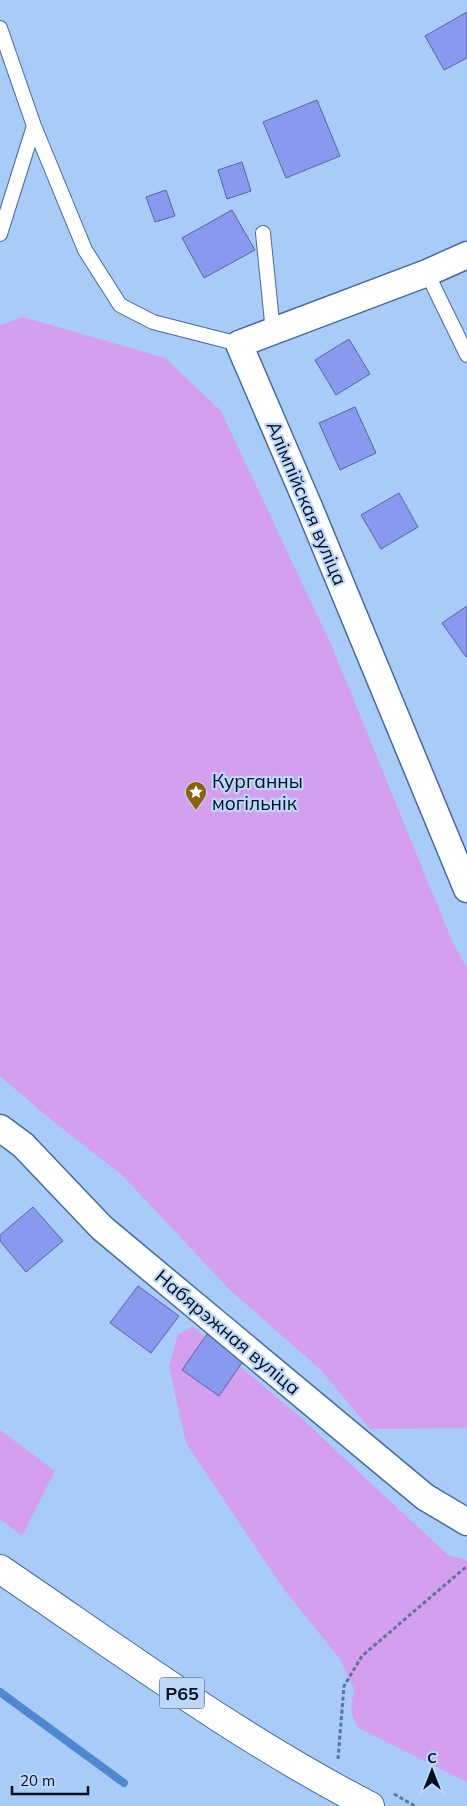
<svg xmlns="http://www.w3.org/2000/svg" width="467" height="1806" font-family="Mulish,sans-serif">
  <style>
    .green { fill: #d49fee }
    .lines { fill: none; stroke-linecap: round; stroke-linejoin: round }
    .stream { stroke: #4d88d0; stroke-width: 8 }
    .building { fill: #8999ef; stroke: #5a659e }
    .lane-casing { stroke: #446c9d; stroke-width: 16 }
    .street-casing { stroke: #446c9d; stroke-width: 29 }
    .primary-casing { stroke: #446c9d; stroke-width: 30 }
    .path { stroke: #5d7696; stroke-width: 3; stroke-dasharray: 4 2.5; stroke-linecap: butt }
    .lane { stroke: #fff; stroke-width: 14 }
    .street { stroke: #fff; stroke-width: 26 }
    .primary { stroke: #fff; stroke-width: 28 }
    .labels { text-anchor: middle; dominant-baseline: central; stroke-width: 4.5; stroke-linejoin: round; paint-order: stroke }
    .shield { fill: #bdd7f9; stroke: #3a4b62; stroke-width: 1 }
    .shield-label { font-size: 18px; font-weight: bold; fill: #020f22 }
    .street-label { font-size: 19px; fill: #020f22; stroke: #bdd7f9 }
    .poi-label { font-size: 19px; fill: #020f22; stroke: #bdd7f9; text-anchor: start }
  </style>
  <rect width="100%" height="100%" fill="#a8cbf7"/>
  <path class="green" d="M23,317L165,358L221,411L333,649L452,941L467,968V1428L370,1429L321,1370L230,1290L122,1175L49,1118L0,1076V325Z
    M193,1327L299,1416L448,1555L467,1560V1782L359,1728L354,1720L351,1710L354,1689L340,1659L283,1588L186,1443L169,1366L178,1334Z
    M0,1430L55,1471L22,1536L0,1519Z"/>
  <g class="lines">
    <path class="stream" d="M0,1692L124,1783"/>
  </g>
  <path class="building" d="M467,12V58L444,70L425,36Z
    M317,100L340,156L286,178L263,122Z
    M242,162L251,191L227,199L218,170Z
    M166,190L175,216L155,222L146,197Z
    M232,210L255,250L204,278L182,238Z
    M349,339L370,374L336,395L315,360Z
    M355,407L376,453L340,470L319,423Z
    M399,493L418,527L381,549L361,515Z
    M467,606V656L466,657L442,623Z
    M33,1207L63,1241L26,1272L0,1241V1235Z
    M138,1286L179,1316L151,1353L110,1323Z
    M207,1334L244,1360L219,1396L182,1370Z"/>
  <g class="lines">
    <g class="lane-casing">
      <path id="lane" d="M0,28L34,126
        M263,233L273,332
        M0,234L34,126L85,250L120,305L153,322L239,344
        M427,273L467,355"/>
    </g>
    <g class="street-casing">
      <path id="street" d="M467,255L427,273L239,344L309,507L467,889
        M0,1128L23,1145L102,1228L425,1497L467,1522"/>
    </g>
    <g class="primary-casing">
      <path id="primary" d="M0,1569C121,1651 240,1739 370,1806"/>
    </g>
    <path class="path" d="M338,1759L344,1686L362,1656L467,1566
      M394,1794L415,1806"/>
    <use href="#lane" class="lane"/>
    <use href="#street" class="street"/>
    <use href="#primary" class="primary"/>
  </g>
  <defs>
    <g id="sight-pin" transform="scale(1.125)"><path d="M0 17L-7.5 6A9.5 9.5 0 1 1 7.5 6Z" fill="#8f600a" stroke="#bdd7f9"/><path d="M0-6L1.8-2.2L6-1.7L2.9 1.2L3.7 5.4L0 3.3L-3.7 5.4L-2.9 1.2L-6-1.7L-1.8-2.2Z" fill="#fff"/></g>
  </defs>
  <g fill-rule="evenodd">
    <use href="#sight-pin" x="196" y="792"/>
  </g>
  <g class="labels">
    <rect class="shield" x="159.5" y="1677.5" width="45" height="31" rx="4"/>
    <g class="shield-label">
      <text x="182" y="1693">Р65</text>
    </g>
    <g class="street-label">
      <text transform="translate(307 503) rotate(67)">Алімпійская вуліца</text>
      <text transform="translate(228 1332) rotate(40)">Набярэжная вуліца</text>
    </g>
    <g class="poi-label">
      <text x="212" y="781">Курганны<tspan x="212" dy="22">могільнік</tspan></text>
    </g>
  </g>
  <g transform="translate(432 1771)" stroke="#bdd7f9" stroke-width="4" paint-order="stroke">
  <path d="M0-4L9 19L0 12L-9 19Z" fill="#020f22"/>
  <text y="-8" font-size="14" font-weight="bold" text-anchor="middle" fill="#020f22">С</text>
  </g>
  <path d="M12 1786v8h76v-8" fill="none" stroke="#020f22" stroke-width="2.5"/>
  <text x="20" y="1786" font-size="15" fill="#020f22" stroke="#bdd7f9" stroke-width="4" paint-order="stroke">20 m</text>
</svg>
